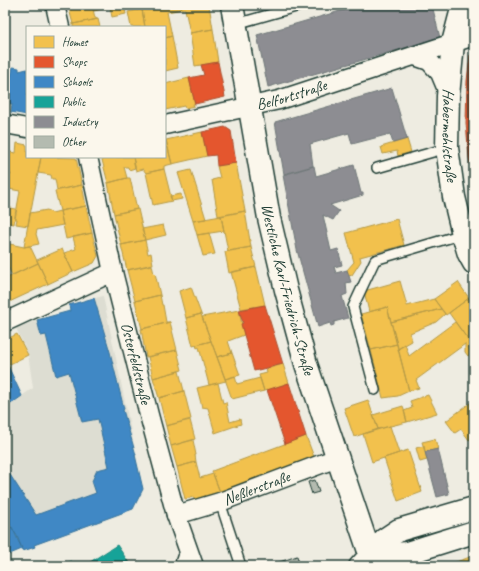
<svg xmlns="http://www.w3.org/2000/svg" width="479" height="571" font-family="Caveat,sans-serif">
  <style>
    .built { fill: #ddddd2 }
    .homes { fill: #f2c14e; stroke: #b39946 }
    .shops { fill: #e4572e; stroke: #a94f30 }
    .schools { fill: #3f88c5; stroke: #35729a }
    .public { fill: #17a398; stroke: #19847a }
    .industry { fill: #8d8d92; stroke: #6c7576 }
    .building { fill: #b4bbb0; stroke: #1f3d34 }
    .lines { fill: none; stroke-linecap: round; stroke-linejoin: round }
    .lane-casing { stroke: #1f3d34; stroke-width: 12 }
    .street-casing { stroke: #1f3d34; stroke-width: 21 }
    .secondary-casing { stroke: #1f3d34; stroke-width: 25 }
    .lane { stroke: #fbf7ec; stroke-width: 9 }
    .street { stroke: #fbf7ec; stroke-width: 18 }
    .secondary { stroke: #fbf7ec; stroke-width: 22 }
    .labels { text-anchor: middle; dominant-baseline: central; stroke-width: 4; stroke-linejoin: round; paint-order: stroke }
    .street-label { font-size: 16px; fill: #1f3d34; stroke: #fbf7ec }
  </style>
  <rect width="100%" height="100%" fill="#eeece1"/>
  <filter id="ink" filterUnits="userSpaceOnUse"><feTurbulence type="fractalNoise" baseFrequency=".025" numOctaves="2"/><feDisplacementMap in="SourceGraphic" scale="8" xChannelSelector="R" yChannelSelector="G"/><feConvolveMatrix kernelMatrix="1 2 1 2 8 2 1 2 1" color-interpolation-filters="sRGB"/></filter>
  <g filter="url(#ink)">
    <path class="built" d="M103,296L143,489L133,509L34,545L35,547L23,551L17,536L5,517V408L33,388L28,354L16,328L37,320L70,311L69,305Z"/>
    <path class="homes" d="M68,5H92L95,18H98V19L73,24Z
      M92,5H124L126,14L112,17L110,7L94,11Z
      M144,5H159V6L145,9Z
      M159,5H181L182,9L167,12L172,36L165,38V27H145L142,10L159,6Z
      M181,5H209L213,29L190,33L185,9H182Z
      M142,9L145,27H131L128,12Z
      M5,19H8L5,37Z
      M98,19L100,27H73V24Z
      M213,29L218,62L195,66L190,33Z
      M172,36L178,68L165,71V38Z
      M189,78L195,104H193L194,106L185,108L184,106L165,110V84Z
      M202,132L207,156L172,164L166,140Z
      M407,139L411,152L398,156L397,151L383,154L381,147Z
      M165,140H166L172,164L164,166V169L146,173L143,169L136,171L133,157H165Z
      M17,143L27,145V157H41L28,226L16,224L17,219H15L20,191L9,189L8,179L11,174L6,173L10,152L16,153Z
      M41,157L76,158L82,185L57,190L55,179H52L51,175L38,173Z
      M104,157H133L135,168L129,170L128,167H124L127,178L108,183L102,160Z
      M236,163L245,211L218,216L212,180L220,178L217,166Z
      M164,169L172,201L153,205L146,173Z
      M191,170L206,219L193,221L178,173Z
      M127,178H130L137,209L114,214L108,183Z
      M82,185L86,206L60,211L55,191Z
      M181,194L182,199L172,201L170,196Z
      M86,206L92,233L66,239L60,211Z
      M5,207L16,209L14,224L5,222Z
      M138,209L145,240L121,245L114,214Z
      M47,210L52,213L60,211L63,225L37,230L36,234L39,244L24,247L30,213Z
      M245,211L251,247L228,251L221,216Z
      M221,216L224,231L197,235L193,221Z
      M397,219L404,245L360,257L361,261L352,275L349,276L347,270L354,262L346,233Z
      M163,225L166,235L145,240L142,229Z
      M92,233L98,256L94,263L73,272L64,253L76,249L73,237Z
      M209,233L215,254L203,256L197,235Z
      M145,240L148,254L151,253L153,264L127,270L121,245Z
      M5,243L24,247L30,246L38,263L12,275L5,261Z
      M251,247L256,267L229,273L225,252Z
      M62,249L73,272L48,284L37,260Z
      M38,263L48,284L5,304V279Z
      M152,265L154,274L155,273L160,295L135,301L127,270Z
      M256,267L265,305L241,309L231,272Z
      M400,281L407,306L434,299L441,309L391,322L387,307L369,312L364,291Z
      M458,282L469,298L446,315L434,299Z
      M191,287L201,314L186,318L179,291Z
      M160,295L162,305H163L166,322H170L142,329L135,301Z
      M469,298L474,304V348L449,313Z
      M387,307L397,344L371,350L361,314Z
      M441,309L445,314L436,322L410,333L412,341L398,349L391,322Z
      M239,310L244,335L228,341L232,353L217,357L202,317Z
      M201,314L211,341L193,346L186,318Z
      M170,322L177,350L146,357L141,329Z
      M455,322L469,341V349L472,353L468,356L465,352V344L416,380L419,388L409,391L398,349L405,344L409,356Z
      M17,334L28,355L8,365L10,368L5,370V340Z
      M211,341L226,381L209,385L199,347L197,348L196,345Z
      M397,344L409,391L398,396L383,398L371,350Z
      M177,350L182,370L153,378L148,357Z
      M232,353L240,375L225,379L217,357Z
      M283,364L289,383L264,391L259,375L267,373L266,369Z
      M179,371L184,391L159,398L153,378Z
      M235,376L237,384L260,378L264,391L232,399L225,379Z
      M218,383L223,403L226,402L230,422L240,419L241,424L215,433L208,408L202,407L197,388Z
      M184,391L191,419L166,426L159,398Z
      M428,395L437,413L407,422L404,411L412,408L410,401Z
      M368,400L378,429L354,437L344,408Z
      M474,400V436L469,440L461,429L455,433L446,421Z
      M403,406L407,422L378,429L373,415Z
      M190,420L195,439L171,446L166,426Z
      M390,426L399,453L372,462L363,434Z
      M306,436L314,457L220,492L212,471Z
      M435,439L438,449L425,452L422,442Z
      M193,440L196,455H195L196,462L177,467L171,446Z
      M424,446L427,460L420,462L416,448Z
      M408,450L422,492L398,501L384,458Z
      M196,462L200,478L213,474L220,492L194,501V497L185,499L177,467Z
      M470,557L473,566H445Z"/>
    <path class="shops" d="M470,55H474V184L469,158L466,123L467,81Z
      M218,62L225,97L195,104L189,78L204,75L201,65Z
      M225,127L231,131L236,163L217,166L216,155L207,156L202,132Z
      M265,305L283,364L254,371L241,324L243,323L239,310Z
      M289,383L306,436L285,444L267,390Z"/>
    <path class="schools" d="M13,67L19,68V71L27,69V115L11,112L12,104L6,103Z
      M94,298L110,352L124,409L123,410L136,455H135L143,489L133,509L34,545L35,547L23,551L17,536L5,517V467L36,515L96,493L92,481L97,470L109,467L98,419L82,422L69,372L56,376L46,335L41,336L37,320L70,311L69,305Z
      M9,368L22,396L5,408V370Z
      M12,527L22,549L5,556V530Z"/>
    <path class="public" d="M117,545L131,566H84L109,550Z
      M71,561L74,566H63Z"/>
    <path class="industry" d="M361,5H432L440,38L268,87L257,35Z
      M392,88L407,139L393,143L390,134L352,144L349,133L310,144L313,166L284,174L275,122Z
      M354,165L361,193H363V195L330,205L339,211L333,220L323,215L331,251L338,249L342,265L334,267L336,273L347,270L351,282L346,283L347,294L342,296L348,318L334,322V325L331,326L330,323L318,327L297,250L283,175L314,166L316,176Z
      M438,449L449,494L437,497L425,452Z"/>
    <path class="building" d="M315,480L319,492L312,494L308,482Z
      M297,556L300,566H268Z"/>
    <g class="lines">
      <g class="lane-casing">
        <path id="lane" d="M236,24L303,5
          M377,168L447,148
          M375,390L353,307L375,260L463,234
          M220,502L241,566
          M179,566L182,557L188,549"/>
      </g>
      <g class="street-casing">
        <g id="street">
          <path d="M55,5L60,27"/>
          <path d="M415,56L429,61L440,73L448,92"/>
          <path d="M5,124L27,128"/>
          <path id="s1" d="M165,125L279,100L474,36"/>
          <path id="s2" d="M88,157L113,272L149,415L176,515L194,566"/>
          <path d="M5,322L113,272"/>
          <path id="s3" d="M176,515L220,502L337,458"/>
          <path d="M358,566L370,553"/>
        </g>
      </g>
      <g class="secondary-casing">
        <g id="secondary">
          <path id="s4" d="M232,5L269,218L286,290L306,364L374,566"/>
          <path id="s5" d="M463,5L453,43L448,96L447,148L454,197L463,234L469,254L474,263"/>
          <path d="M370,553L384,540L399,530L474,508"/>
          <path d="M370,553L389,555L407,553L474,532"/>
        </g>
      </g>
      <use href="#lane" class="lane"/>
      <use href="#street" class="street"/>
      <use href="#secondary" class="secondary"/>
    </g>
  </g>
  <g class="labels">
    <g class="street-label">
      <text stroke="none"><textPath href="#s1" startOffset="130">Belfortstraße</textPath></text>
      <text stroke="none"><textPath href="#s5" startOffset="132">Habermehlstraße</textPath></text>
      <text stroke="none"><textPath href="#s4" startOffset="290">Westliche Karl-Friedrich-Straße</textPath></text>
      <text stroke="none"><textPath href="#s2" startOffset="212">Osterfeldstraße</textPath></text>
      <text stroke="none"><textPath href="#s3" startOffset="85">Neßlerstraße</textPath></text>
    </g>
  </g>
  <rect width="479" height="571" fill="none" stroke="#fbf7ec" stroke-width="20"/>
  <rect x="10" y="10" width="459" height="551" fill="none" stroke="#1f3d34" stroke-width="1.5" filter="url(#ink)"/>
  <rect x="26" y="26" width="140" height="132" fill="#fbf7ec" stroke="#a3ada2"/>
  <rect x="34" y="36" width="20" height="12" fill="#f2c14e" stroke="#a3ada2"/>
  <text x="62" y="46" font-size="12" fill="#1f3d34">Homes</text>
  <rect x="34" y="56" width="20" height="12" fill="#e4572e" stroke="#a3ada2"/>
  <text x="62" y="66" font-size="12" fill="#1f3d34">Shops</text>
  <rect x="34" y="76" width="20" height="12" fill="#3f88c5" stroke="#a3ada2"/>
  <text x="62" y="86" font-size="12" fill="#1f3d34">Schools</text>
  <rect x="34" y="96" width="20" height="12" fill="#17a398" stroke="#a3ada2"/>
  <text x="62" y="106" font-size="12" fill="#1f3d34">Public</text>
  <rect x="34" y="116" width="20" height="12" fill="#8d8d92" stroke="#a3ada2"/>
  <text x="62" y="126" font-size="12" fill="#1f3d34">Industry</text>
  <rect x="34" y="136" width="20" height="12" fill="#b4bbb0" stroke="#a3ada2"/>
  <text x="62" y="146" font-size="12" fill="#1f3d34">Other</text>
</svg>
